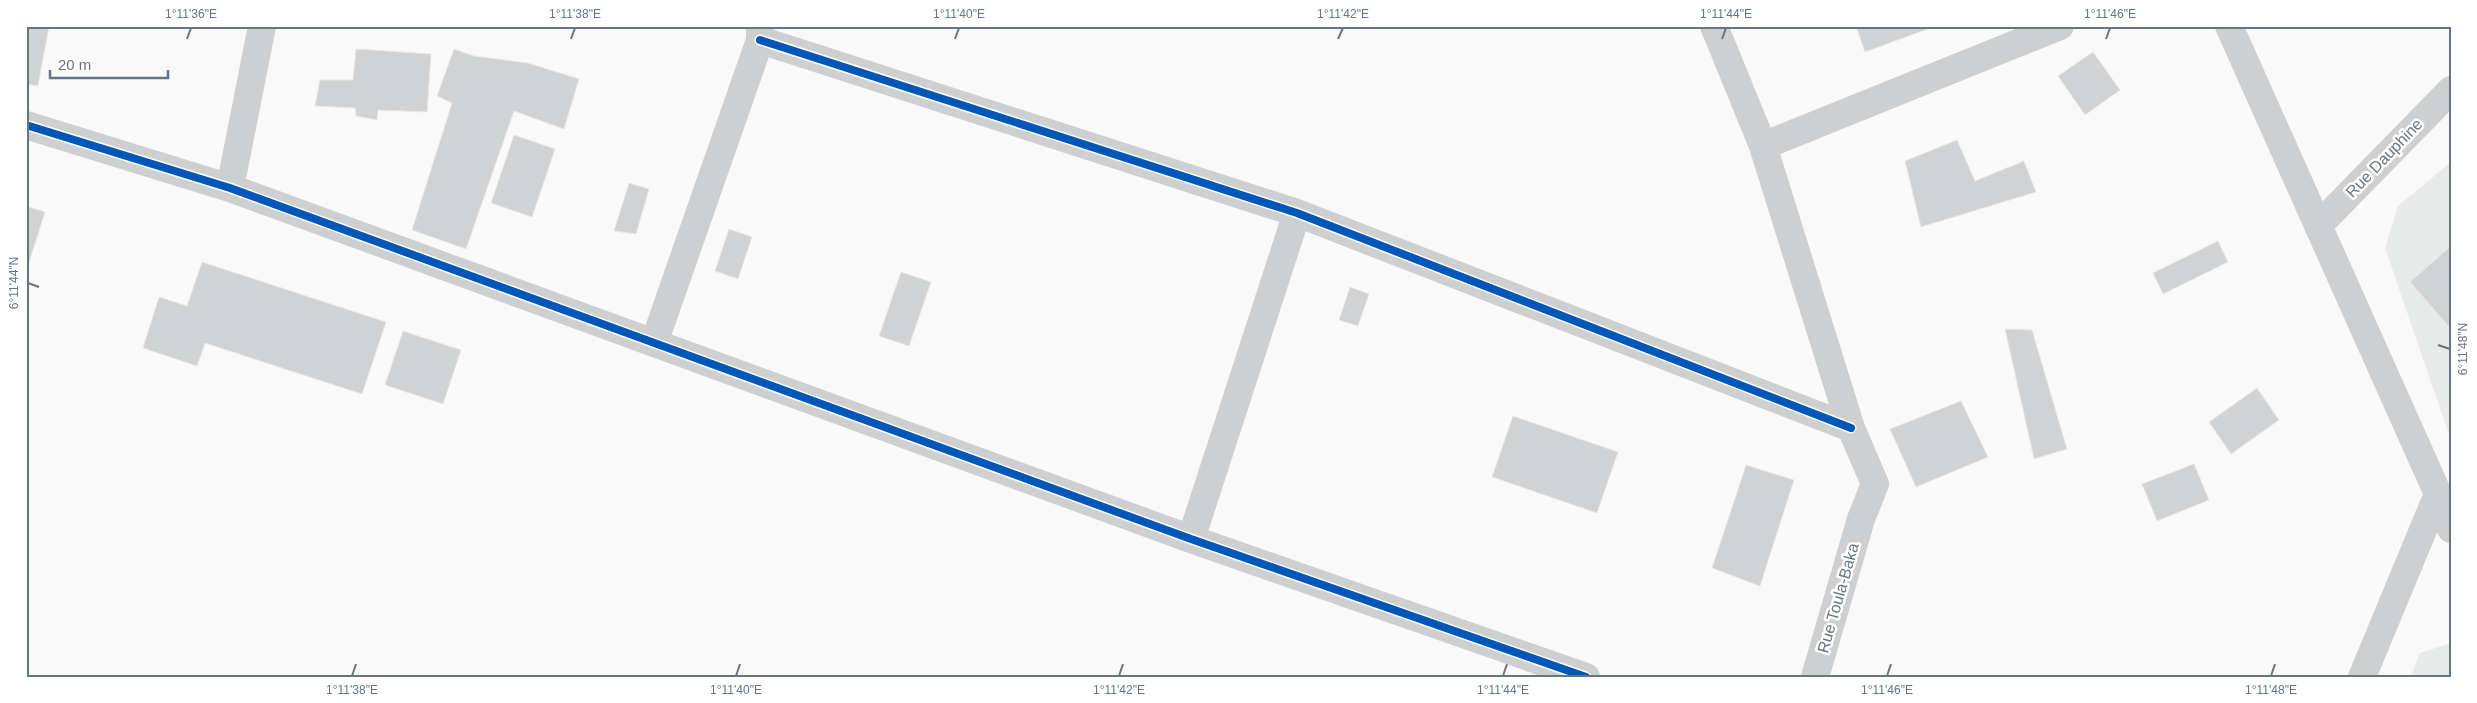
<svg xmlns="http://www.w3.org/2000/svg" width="2477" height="703" font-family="Helvetica,sans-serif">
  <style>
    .built { fill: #e8e9e9 }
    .building { fill: #d0d2d3; stroke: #e8e8e8 }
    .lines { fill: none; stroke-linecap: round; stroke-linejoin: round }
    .minor { stroke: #cecfd0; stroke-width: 28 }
    .cycleway-casing { stroke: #fff; stroke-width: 11 }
    .cycleway { stroke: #0057b8; stroke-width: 8 }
    .ticks { fill: none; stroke: #657683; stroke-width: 2 }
    .labels { text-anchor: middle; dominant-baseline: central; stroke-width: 5; stroke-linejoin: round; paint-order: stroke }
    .street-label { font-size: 16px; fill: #657683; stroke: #fff }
    .neatline { fill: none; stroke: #657683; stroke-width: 2 }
    .ticks-label { font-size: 12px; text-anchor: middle; fill: #657683 }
  </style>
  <rect width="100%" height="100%" fill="#f9f9f9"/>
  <path class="built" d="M2451,162V440L2385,248L2398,206Z
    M2451,643V677H2411L2420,653Z"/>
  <path class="building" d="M26,26H49L38,86L26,84Z
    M1856,26H1932L1933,27L1865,52Z
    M356,49L431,54L427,112L378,110L377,120L356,116L355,108L315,106L320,80H353Z
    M454,49L474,56L528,63L579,79L564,129L514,111L466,249L412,230L452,103L437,96Z
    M2093,52L2120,90L2085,115L2058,76Z
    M514,135L555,149L532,217L491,203Z
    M1957,140L1975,181L2024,161L2036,192L1921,227L1905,161Z
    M629,183L649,189L636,234L614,231Z
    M26,206L45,212L28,266H26Z
    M729,229L752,237L738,279L715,271Z
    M2218,241L2228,262L2163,294L2153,273Z
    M2451,246V329L2410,282Z
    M202,262L386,322L362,394L205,343L197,366L143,348L159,297L187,306Z
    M901,272L931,282L909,346L879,336Z
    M1350,287L1369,294L1358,326L1339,320Z
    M2005,329L2032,330L2067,449L2034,459Z
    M403,331L461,350L443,404L385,385Z
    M2257,388L2279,420L2231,454L2209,422Z
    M1961,401L1988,457L1916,487L1890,429Z
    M1513,416L1618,452L1597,513L1492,477Z
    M2194,464L2209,500L2157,521L2142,484Z
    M1746,465L1794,480L1760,586L1712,568Z"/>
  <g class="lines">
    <path class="minor" d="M1714,26L1763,146L1851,428L1875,484L1861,519L1815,677
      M2229,26L2438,494L2362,677
      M760,40L1297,213L1851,428
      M26,125L230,188L1191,539L1586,677
      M1763,146L2060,26
      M230,188L262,26
      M2318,226L2451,90
      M654,343L760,40V26
      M2438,494L2451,529
      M1191,539L1297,213"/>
    <g class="cycleway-casing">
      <path id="cycleway" d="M760,40L1297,213L1851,428
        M26,125L230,188L1191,539L1586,677"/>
    </g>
    <use href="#cycleway" class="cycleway"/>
  </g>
  <path class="ticks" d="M187,39L191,28M571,39L575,28M955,39L959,28M1338,39L1343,28M1722,39L1726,28M2106,39L2110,28M28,283L39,287M2438,345L2450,349M352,676L356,664M736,676L740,664M1119,676L1123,664M1503,676L1507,664M1887,676L1891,664M2271,676L2275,664"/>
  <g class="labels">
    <g class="street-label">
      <text transform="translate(2384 158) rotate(-46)">Rue Dauphine</text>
      <text transform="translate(1838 598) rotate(-74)">Rue Toula-Baka</text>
    </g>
  </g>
  <rect width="2477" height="703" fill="none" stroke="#ffffff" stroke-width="55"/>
  <path d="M50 70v8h118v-8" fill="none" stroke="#657683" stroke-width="2.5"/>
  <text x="58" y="70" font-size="15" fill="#657683" stroke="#ffffff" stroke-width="4" paint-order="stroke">20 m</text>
  <rect x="28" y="28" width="2422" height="648" class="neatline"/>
  <g class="ticks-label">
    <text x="191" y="18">1°11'36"E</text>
    <text x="575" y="18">1°11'38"E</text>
    <text x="959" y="18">1°11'40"E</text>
    <text x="1343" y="18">1°11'42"E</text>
    <text x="1726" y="18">1°11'44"E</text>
    <text x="2110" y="18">1°11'46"E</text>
    <text transform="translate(14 283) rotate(-90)" y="4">6°11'44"N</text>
    <text transform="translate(2463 349) rotate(-90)" y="4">6°11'48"N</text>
    <text x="352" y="694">1°11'38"E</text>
    <text x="736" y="694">1°11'40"E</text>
    <text x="1119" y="694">1°11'42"E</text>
    <text x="1503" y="694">1°11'44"E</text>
    <text x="1887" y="694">1°11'46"E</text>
    <text x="2271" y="694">1°11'48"E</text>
  </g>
</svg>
